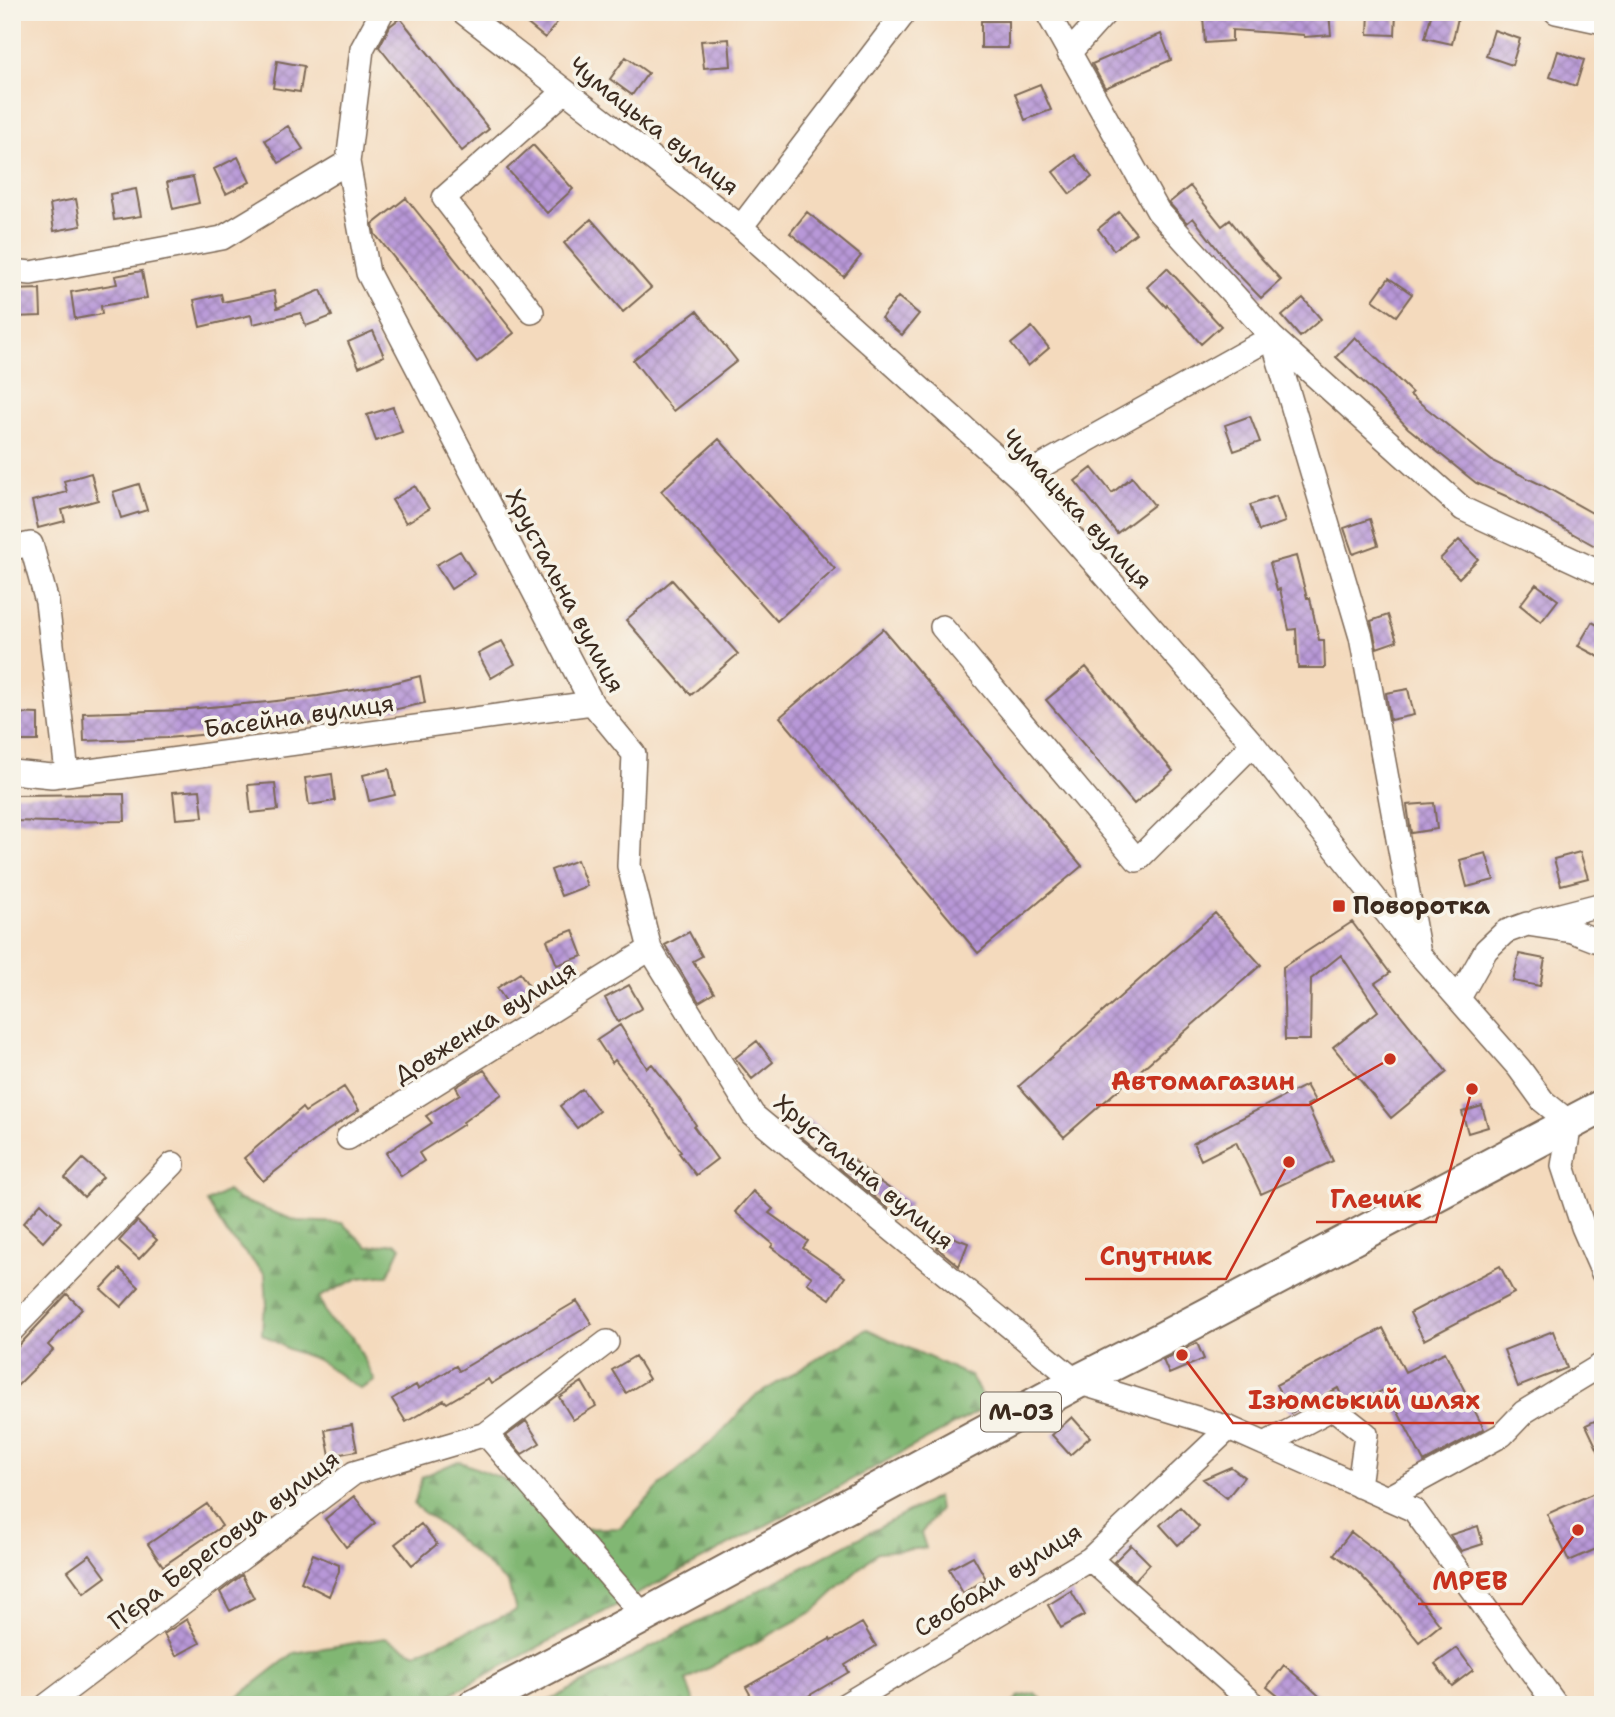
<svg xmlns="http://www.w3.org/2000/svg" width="1615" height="1717" font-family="'Shantell Sans',sans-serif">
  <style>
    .forest { fill: url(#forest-firs); stroke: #5e7048; stroke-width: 2 }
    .building { fill: url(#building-cross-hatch) }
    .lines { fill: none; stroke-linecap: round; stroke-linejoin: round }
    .minor-casing { stroke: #7c6856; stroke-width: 26 }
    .highway-casing { stroke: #7c6856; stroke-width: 37 }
    .minor { stroke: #fff; stroke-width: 23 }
    .highway { stroke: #fff; stroke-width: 33 }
    .poi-dot { fill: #c8321e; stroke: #f7f3e8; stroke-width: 2.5 }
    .labels { text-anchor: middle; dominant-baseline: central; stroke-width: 7; stroke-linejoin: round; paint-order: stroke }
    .shield { fill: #f7f3e8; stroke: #73665b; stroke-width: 2 }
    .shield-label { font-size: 23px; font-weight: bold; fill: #3b2a1e }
    .street-label { font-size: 24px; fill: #3b2a1e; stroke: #f7f3e8 }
    .poi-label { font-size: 24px; font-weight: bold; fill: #3b2a1e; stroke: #f7f3e8; text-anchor: start }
    .leader { fill: none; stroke: #c8321e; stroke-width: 2.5 }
    .callout-dot { fill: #c8321e; stroke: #f7f3e8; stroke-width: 2.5 }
    .callout-label { font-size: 26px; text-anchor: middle; font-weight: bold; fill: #c8321e; stroke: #f7f3e8; stroke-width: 7; stroke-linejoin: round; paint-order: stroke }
  </style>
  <defs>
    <pattern id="forest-firs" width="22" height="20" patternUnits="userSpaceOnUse" patternTransform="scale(1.75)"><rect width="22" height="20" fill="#81b773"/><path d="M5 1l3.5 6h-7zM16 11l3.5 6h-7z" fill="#6b955e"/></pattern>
    <pattern id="building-cross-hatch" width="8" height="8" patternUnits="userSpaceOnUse" patternTransform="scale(1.75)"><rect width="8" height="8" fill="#b898d8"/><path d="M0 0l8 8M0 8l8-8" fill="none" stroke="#977caf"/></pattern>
  </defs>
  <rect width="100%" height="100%" fill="#f7f3e8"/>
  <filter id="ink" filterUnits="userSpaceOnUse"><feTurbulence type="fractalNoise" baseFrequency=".0143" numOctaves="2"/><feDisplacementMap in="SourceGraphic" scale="14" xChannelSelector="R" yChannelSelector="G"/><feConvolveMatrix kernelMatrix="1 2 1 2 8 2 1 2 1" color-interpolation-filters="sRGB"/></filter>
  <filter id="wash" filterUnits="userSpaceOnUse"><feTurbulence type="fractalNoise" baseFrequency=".00686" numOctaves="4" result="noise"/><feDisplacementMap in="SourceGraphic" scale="28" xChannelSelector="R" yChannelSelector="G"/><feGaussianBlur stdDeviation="1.57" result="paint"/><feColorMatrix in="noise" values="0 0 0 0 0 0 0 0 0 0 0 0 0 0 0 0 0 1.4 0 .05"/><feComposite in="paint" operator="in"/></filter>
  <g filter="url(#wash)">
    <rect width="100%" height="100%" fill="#f4dabd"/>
    <path class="forest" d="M227,1191L237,1199L297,1221L342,1223L368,1247L396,1243L401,1247L388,1275L359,1278L319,1297L329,1320L353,1337L375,1381L360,1389L318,1360L288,1349L262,1334L263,1315L267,1306L265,1274L227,1234L207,1202Z
      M867,1329L970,1376L989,1406L430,1705H227L294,1653L385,1638L416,1653L516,1611L508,1583L446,1529L414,1505L422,1477L458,1461L537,1492L569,1529L620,1528L661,1485L716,1438L754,1397Z
      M937,1497L939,1511L921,1533L926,1548L877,1552L814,1611L686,1680L695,1705H541Z
      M1035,1693L1047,1705H1011L1018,1697Z"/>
    <g id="blocks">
      <path class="building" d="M531,12H565L545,38L524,21Z
        M1243,12H1329L1331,35L1304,37V35L1232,30V41L1205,43L1203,16Z
        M1369,12H1396L1395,35L1368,34Z
        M1432,12L1458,18L1452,44L1425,38Z
        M400,18L489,129L462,151L379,47L390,26Z
        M981,21H1008V48H981Z
        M1494,30L1520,39L1512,65L1486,56Z
        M1161,34L1171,60L1105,88L1092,64Z
        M729,39L731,66L704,68L701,41Z
        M1558,51L1584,60L1576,86L1550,77Z
        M626,57L648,73L632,95L610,79Z
        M277,61L304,66L300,92L273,88Z
        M1040,84L1051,110L1025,120L1015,94Z
        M288,126L303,149L279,163L265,140Z
        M533,145L573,189L547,213L507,169Z
        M1075,155L1092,177L1070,194L1053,172Z
        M238,157L250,182L226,194L214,169Z
        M193,177L199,203L173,209L167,182Z
        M1190,186L1222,226L1230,220L1253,249L1281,280L1261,298L1233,269L1193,218L1187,223L1169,203Z
        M136,189L141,216L114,220L110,194Z
        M406,198L514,333L477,362L375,234L373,224Z
        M76,199L81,226L54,231L50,204Z
        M807,212L861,256L844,277L790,233Z
        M1119,212L1136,233L1114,250L1098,229Z
        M591,219L651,288L623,312L564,243Z
        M1167,268L1221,326L1201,344L1167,305L1166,307L1147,287Z
        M142,271L147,298L101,306L102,314L75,319L71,292L117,284L115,276Z
        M1389,278L1412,294L1396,316L1373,300Z
        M40,289L41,316L13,317V290Z
        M321,290L332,316L306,326L301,313L253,324L251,315L200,327L194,300L221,294L223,302L274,291L277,308Z
        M898,297L919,314L902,335L881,318Z
        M1303,298L1321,319L1300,337L1282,316Z
        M697,311L737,361L673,411L633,360Z
        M1032,327L1049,348L1028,366L1011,344Z
        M373,331L384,356L359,367L348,342Z
        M1355,337L1412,393L1410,395L1492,461L1542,485L1603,519V532L1595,546L1506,496L1476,483L1408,428L1374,392L1336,357Z
        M393,407L402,432L376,441L367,415Z
        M1250,416L1260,442L1234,451L1225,425Z
        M719,439L835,569L777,621L661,491Z
        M1092,468L1112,493L1132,477L1154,505L1117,533L1075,481Z
        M91,473L98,500L62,510L65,521L38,528L32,501L67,492L64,481Z
        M139,484L147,510L121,518L113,492Z
        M415,486L429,509L406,523L392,500Z
        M1276,496L1285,522L1259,531L1250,505Z
        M1370,519L1378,545L1353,554L1344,528Z
        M1459,540L1478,559L1459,578L1440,559Z
        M460,551L474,574L451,589L436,565Z
        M1296,556L1307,598H1310L1319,640H1324L1325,668H1298L1296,629L1289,630L1280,589L1277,590L1270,563Z
        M672,580L738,654L691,695L626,620Z
        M1536,584L1558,600L1541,622L1520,605Z
        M1388,615L1397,641L1377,648L1371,621Z
        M1592,622L1603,628V659L1578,646Z
        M883,629L1082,866L978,953L780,717Z
        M502,641L515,664L491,678L478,654Z
        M1086,667L1173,771L1134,804L1046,700Z
        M420,676L425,703L374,714L294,726L243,731L167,738L84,741L83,713L187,710V709L268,702L318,696L393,683Z
        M1408,689L1414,715L1390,720L1386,693Z
        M12,713L38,714V741H12Z
        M389,769L395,795L369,801L363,775Z
        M332,774L335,801L309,805L305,778Z
        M275,783L278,810L251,813L248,785Z
        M200,790L203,817L176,819L173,792Z
        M124,794L125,821L50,822L12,821V795Z
        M1434,803L1437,829L1411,833L1407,805Z
        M1580,852L1588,878L1561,885L1554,859Z
        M1486,853L1494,880L1467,887L1460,860Z
        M577,860L587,886L561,896L551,870Z
        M1215,913L1261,965L1064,1137L1019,1086Z
        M1352,922L1390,973L1375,983L1447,1072L1391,1118L1333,1047L1378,1011L1341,955L1311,979L1310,1040H1285L1283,967Z
        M573,930L583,956L557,965L547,940Z
        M689,932L702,956L693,961L714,993L699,1002L665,945Z
        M1519,954L1545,959L1540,986L1513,981Z
        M520,973L535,995L512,1010L497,988Z
        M629,985L642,1008L618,1022L605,998Z
        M620,1025L647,1068L652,1064L679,1099L696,1125L694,1127L717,1159L696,1175L679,1153L681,1152L653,1109L615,1060L612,1063L597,1040Z
        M757,1041L773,1062L752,1079L735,1058Z
        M484,1070L502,1094L463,1122L464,1124L419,1153L424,1161L401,1176L386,1153L432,1123L426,1116L460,1094L456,1087Z
        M1306,1085L1315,1101L1307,1105L1333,1161L1261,1194L1236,1142L1201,1160L1193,1143Z
        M344,1087L359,1110L327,1131L263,1181L244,1158L302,1108L305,1112Z
        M582,1089L599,1111L577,1128L560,1106Z
        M1482,1106L1488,1127L1468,1133L1462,1112Z
        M806,1118L828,1134L816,1149L795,1132Z
        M849,1156L877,1180L911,1203L900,1218L839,1168Z
        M83,1159L103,1177L84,1197L65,1178Z
        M753,1191L773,1209L769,1213L808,1241L803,1248L845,1277L830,1299L807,1283L812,1277L771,1247L773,1244L735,1212Z
        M41,1203L61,1222L43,1242L23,1223Z
        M137,1221L157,1240L139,1259L119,1241Z
        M942,1233L968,1243L959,1266L937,1248Z
        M1500,1266L1514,1293L1424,1340L1410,1313Z
        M120,1269L139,1287L121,1307L101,1289Z
        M67,1294L82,1309L48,1345L53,1350L12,1391V1353Z
        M577,1301L592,1324L491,1384L488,1379L447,1403L444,1400L406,1422L392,1399L416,1385L418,1389L456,1366L459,1371Z
        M1383,1328L1405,1372L1445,1352L1484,1429L1424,1462L1386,1389L1351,1405L1342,1397L1338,1388L1291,1413L1276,1385Z
        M1553,1331L1567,1368L1518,1387L1504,1350Z
        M1197,1343L1204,1359L1169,1374L1163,1360Z
        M635,1356L649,1379L626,1393L612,1370Z
        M582,1382L596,1406L573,1420L559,1397Z
        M1072,1417L1090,1437L1070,1455L1052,1435Z
        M1603,1417V1461L1586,1425Z
        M526,1421L540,1443L522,1454L506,1436Z
        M352,1425L357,1451L330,1456L325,1430Z
        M1231,1467L1244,1477L1227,1498L1203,1479Z
        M1603,1489V1546L1569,1561L1547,1514Z
        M354,1496L375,1523L346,1547L325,1519Z
        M207,1504L222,1526L163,1566L148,1544Z
        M1180,1507L1199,1527L1178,1545L1160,1525Z
        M421,1524L437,1544L412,1565L395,1544Z
        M1478,1526L1483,1544L1461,1551L1450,1535Z
        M1351,1532L1377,1552L1412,1590L1440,1625L1419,1642L1395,1612L1358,1572L1334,1554Z
        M1131,1545L1150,1564L1135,1580L1114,1562Z
        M313,1554L339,1565V1571L329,1596L301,1582Z
        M90,1555L106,1577L84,1593L68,1571Z
        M973,1556L986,1579L963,1593L949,1569Z
        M242,1575L254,1598L230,1611L220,1592Z
        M1071,1591L1085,1615L1061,1628L1048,1605Z
        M187,1619L200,1643L176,1656L164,1634Z
        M862,1623L876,1646L845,1665L849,1672L793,1705H756L746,1687L830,1639L831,1641Z
        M1457,1648L1473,1670L1452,1686L1435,1664Z
        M1284,1665L1305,1683L1329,1705H1289L1267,1687Z"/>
    </g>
  </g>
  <g filter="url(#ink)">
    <use href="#blocks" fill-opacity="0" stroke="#7c6856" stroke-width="2"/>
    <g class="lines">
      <g class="minor-casing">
        <path id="minor" d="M382,12L362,49L348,162L368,273L592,703L634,754L629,866L650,949L753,1115L1077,1382L1229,1428L1414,1510L1556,1705
          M463,12L741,227L1020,478L1253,744L1419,954L1519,1068L1543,1101L1570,1123L1563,1166L1583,1227L1603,1273
          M1047,12L1158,211L1272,337L1463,509L1603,574
          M1556,12L1603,22
          M1069,53L1106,12
          M741,227L905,12
          M12,271L31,273L222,238L348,162
          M532,312L444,198L565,91
          M1020,478L1272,337L1361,637L1418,948
          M12,548L31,544L47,602L67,773
          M942,627L1137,860L1253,744
          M12,772L52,776L592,703
          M1537,921L1603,904
          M1459,998L1486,950L1505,932L1527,924L1572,931L1603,943
          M348,1138L650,949
          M12,1330L173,1164
          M486,1434L644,1616
          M1265,1444L1333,1408L1366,1434L1359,1486
          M1387,1498L1502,1435L1524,1412L1603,1364
          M1090,1559L1255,1705
          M47,1705L354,1473L486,1434L607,1342
          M845,1705L1090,1559L1229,1428"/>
      </g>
      <g class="highway-casing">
        <path id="highway" d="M475,1705L644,1616L1077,1382L1162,1339L1603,1106"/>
      </g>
      <use href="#minor" class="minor"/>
      <use href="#highway" class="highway"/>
    </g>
  </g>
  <rect class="poi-dot" x="1332" y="899" width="14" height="14" rx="3.5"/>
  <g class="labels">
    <rect class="shield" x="981" y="1392.5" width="80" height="39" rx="5"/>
    <g class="shield-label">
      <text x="1021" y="1412">М-03</text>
    </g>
    <g class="street-label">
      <text transform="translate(654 126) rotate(38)">Чумацька вулиця</text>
      <text transform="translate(1077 509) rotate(47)">Чумацька вулиця</text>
      <text transform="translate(565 591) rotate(62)">Хрустальна вулиця</text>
      <text transform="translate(299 716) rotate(-8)">Басейна вулиця</text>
      <text transform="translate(485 1022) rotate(-32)">Довженка вулиця</text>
      <text transform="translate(864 1172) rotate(40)">Хрустальна вулиця</text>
      <text transform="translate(224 1540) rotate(-37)">П’єра Береговуа вулиця</text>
      <text transform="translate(998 1580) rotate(-32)">Свободи вулиця</text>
    </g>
    <g class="poi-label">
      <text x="1353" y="906">Поворотка</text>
    </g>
  </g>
  <path class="leader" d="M1390 1059L1309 1105H1096M1472 1089L1436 1222H1316M1289 1162L1226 1279H1085M1182 1355L1233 1423H1494M1578 1530L1522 1604H1418"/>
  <g class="callout-dot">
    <circle cx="1390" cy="1059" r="7"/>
    <circle cx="1472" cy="1089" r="7"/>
    <circle cx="1289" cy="1162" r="7"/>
    <circle cx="1182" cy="1355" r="7"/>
    <circle cx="1578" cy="1530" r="7"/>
  </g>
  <g class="callout-label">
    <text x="1203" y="1090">Автомагазин</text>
    <text x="1376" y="1208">Глечик</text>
    <text x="1156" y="1265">Спутник</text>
    <text x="1364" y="1409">Ізюмський шлях</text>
    <text x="1470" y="1590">МРЕВ</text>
  </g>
  <rect width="1615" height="1717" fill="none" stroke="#f7f3e8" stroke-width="42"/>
</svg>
